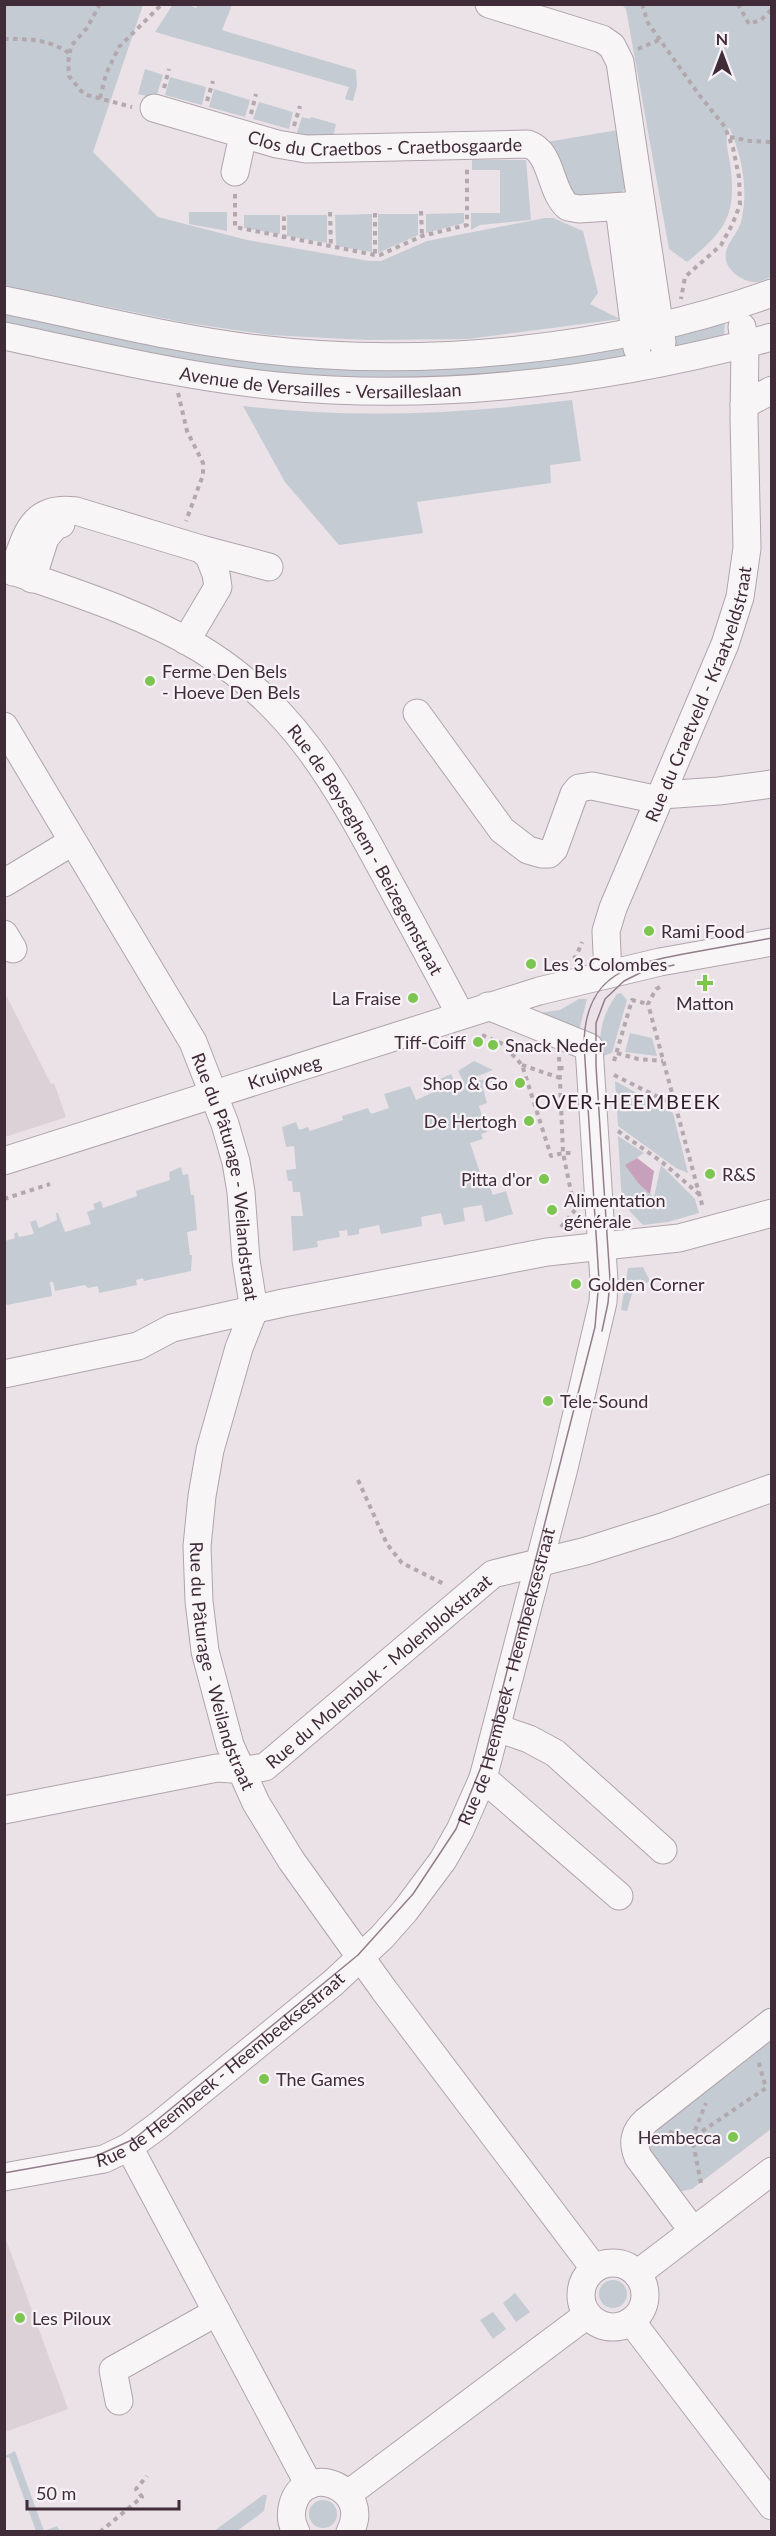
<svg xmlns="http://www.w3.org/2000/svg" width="776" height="2536" font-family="Lato,sans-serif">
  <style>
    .built { fill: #dbd1d7 }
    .green { fill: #c4cbd3 }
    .water { fill: #c7a0bc }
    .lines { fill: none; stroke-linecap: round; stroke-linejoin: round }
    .minor-casing { stroke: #b0a4ac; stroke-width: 29 }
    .path { stroke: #b2a8ae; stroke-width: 4; stroke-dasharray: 4.5 4.5; stroke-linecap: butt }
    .minor { stroke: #f8f5f7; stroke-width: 27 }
    .tram { stroke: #927d8a; stroke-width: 1.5 }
    .poi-dot { fill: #7dc551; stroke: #f7f2f5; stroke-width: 2 }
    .labels { text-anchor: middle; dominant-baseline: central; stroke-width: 4.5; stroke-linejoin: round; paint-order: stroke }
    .street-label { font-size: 18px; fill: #402b38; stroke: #f7f2f5 }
    .poi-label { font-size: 18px; fill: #402b38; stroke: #f7f2f5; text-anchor: start }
    .neighbourhood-label { font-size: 20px; letter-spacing: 1.5px; fill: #311d29; stroke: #f7f2f5 }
  </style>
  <rect width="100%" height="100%" fill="#eae2e7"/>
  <path class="built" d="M4,991L51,1084L54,1083L66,1117L5,1137Z
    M4,2234L68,2409L5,2432H4Z"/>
  <path class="green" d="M173,4L189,5L196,8L198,5H232L222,30L356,70L357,86L353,101L345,99L349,87L155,32Z
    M5,5H143L93,152L158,217L247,240L369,261H381L427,241L545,218H553L583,231L598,293L590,304L620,319L468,339L366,340L270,335L187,323L5,286Z
    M622,5H771V277C767,278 763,281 758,282C746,284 728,272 726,260C723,245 737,236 741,222C749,190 742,156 729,127C724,139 728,150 730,163C737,214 727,230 687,262L669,249L626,9Z
    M145,69L163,75L156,98L138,94Z
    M170,77L206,87L202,105L165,95Z
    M214,89L250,100L245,117L209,107Z
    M259,102L293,112L289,129L253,119Z
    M302,117L310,119L311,117L336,124L332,142H294Z
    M624,129L628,186L618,195L574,197L547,142Z
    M472,160H526L531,220L480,225L471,230V213H500V170H472Z
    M189,212H227V231L189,224Z
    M464,213V223L426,233V214Z
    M372,214V252L336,246L335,215Z
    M378,214H418V235L378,253Z
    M244,215H280V234L244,228Z
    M287,215H327V243L287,236Z
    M5,307L208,348L625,339L633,357L491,379L264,377L5,329Z
    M725,321L724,337L673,352L666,331Z
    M572,400L581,461L550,465L551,483L417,502L423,533L339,545L285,482L243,406C353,419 462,414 572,400Z
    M621,993L627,1000L612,1053L600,1057C599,1033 602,1014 617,994Z
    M579,999H587L578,1035L539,1013L560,1010Z
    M630,1033L652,1038L657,1056L625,1052Z
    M474,1061L493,1070L475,1077L476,1081L491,1078L492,1082L482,1084L487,1103L479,1106L487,1132L481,1134L483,1139L470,1143L484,1184L488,1183L493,1195L506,1191L513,1214L485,1222L482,1205L463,1208L465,1221L444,1225L441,1213L421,1217L422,1226L381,1234L379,1225L359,1229V1234L348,1236L347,1230L339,1231L340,1237L317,1241L318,1247L293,1251L291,1216H303L300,1192H293L292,1181H288L286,1170L296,1169L294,1146L286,1147L282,1127L296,1122L299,1130L308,1127L310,1131L343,1120L342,1116L368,1108L371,1114L389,1108L384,1094L410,1086L416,1100L434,1092L428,1078L436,1075L438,1080L451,1074L456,1085L463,1081L458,1071Z
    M615,1081L673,1113L688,1173L676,1168L618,1126Z
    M618,1136L644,1153L626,1165L638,1183L654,1197L661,1165L695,1199L699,1213L668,1222L643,1225L622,1203Z
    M181,1167L183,1175L188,1174L191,1195H194L197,1230L187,1232L190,1255H192L191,1271L144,1281L143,1278L136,1280L137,1285L99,1293L98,1286L88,1288L85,1285L55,1291L53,1282H50L52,1296L7,1305L4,1298L5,1241L15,1238L14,1234L17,1232L19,1237L34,1234L30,1222L36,1220L39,1228L57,1220L56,1213H58L65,1232L91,1224L87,1212L95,1209L93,1204L101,1201L103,1208L137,1196L136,1191L170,1180L169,1172Z
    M643,1267L650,1281L633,1290L627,1311L621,1310L628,1268Z
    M771,2038V2129L692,2189L682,2191L676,2189L648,2150L650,2134Z
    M599 2294a14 14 0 1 1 28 0a14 14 0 1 1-28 0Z
    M515,2293L530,2312L516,2322L503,2303Z
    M493,2312L506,2329L493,2339L480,2320Z
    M15,2451L44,2531L57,2526L60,2531H36L9,2457L5,2458V2456Z
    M263,2495H267L264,2511L237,2531H214Z
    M309 2514a14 14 0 1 1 28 0a14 14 0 1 1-28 0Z"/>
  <path class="water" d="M637,1158L654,1171L650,1194L638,1183L625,1165Z"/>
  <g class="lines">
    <g class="minor-casing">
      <g id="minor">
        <path d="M489,4L602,39L612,46L620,62L662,342"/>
        <path id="s1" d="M154,108L277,144L306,149L528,144C553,152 549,191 568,207L579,209L641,205"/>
        <path d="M235,172L240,149"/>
        <path d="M619,207L637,348"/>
        <path d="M4,300C89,317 172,339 258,349C424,369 614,350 772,293"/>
        <path id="s2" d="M4,336C95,355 185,377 277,386C442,402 612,380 772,337"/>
        <path d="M744,405L772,390"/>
        <path d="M201,549L269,567"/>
        <path id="s3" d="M4,568C70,591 142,613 201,649C296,707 338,788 389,882C413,926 437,970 460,1014"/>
        <path d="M13,572C26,537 30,505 76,511L201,549L209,556L216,574L218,587L186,641"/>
        <path d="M32,579L45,538L56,525L61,524"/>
        <path d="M417,713L502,830L528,850L542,854H549L554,849L574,794L579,788L592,786L659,800"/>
        <path id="s4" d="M4,726L193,1042L225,1124L236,1162L241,1192L246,1260L254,1310L239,1348L210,1450L202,1496L197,1546L199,1601L205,1651L230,1745L256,1803L291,1860L384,1990L594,2268"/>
        <path d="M661,795L719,791L772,784"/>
        <path d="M4,883L72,842"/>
        <path d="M4,934L13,949"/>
        <path id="s5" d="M608,974L606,931L613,908L725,644L740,597L747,548L744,418L745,344L742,327"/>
        <path id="s6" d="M4,1161L539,991L660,962L772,942"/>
        <path d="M4,1374L138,1346L172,1328L283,1303L547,1252L679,1238L772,1213"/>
        <path d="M497,1728L529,1739L555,1753L663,1850"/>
        <path d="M483,1778L619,1896"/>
        <path id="s7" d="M4,1810L217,1768L246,1770L265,1767L493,1574L586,1551L665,1526L772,1488"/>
        <path d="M129,2147L309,2485"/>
        <path id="s8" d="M4,2177L104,2159L129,2147L159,2125L333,1983L382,1937L405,1911L443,1860L460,1830L483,1778L564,1468L603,1302L604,1281L589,1047L488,1006"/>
        <path d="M693,2231L638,2157C632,2142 634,2132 646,2121L772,2022"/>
        <circle cx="613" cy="2295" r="32"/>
        <path d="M637,2274L772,2171"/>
        <path d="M631,2321L772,2506"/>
        <path d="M119,2401L113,2370L217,2312"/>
        <path d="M348,2494L587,2315"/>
        <path d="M296,2532C291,2523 290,2514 293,2504C306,2461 373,2488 350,2532"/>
      </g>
    </g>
    <path class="path" d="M100,4L87,28L71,46L68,63L69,76L81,91L87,95L132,107
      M642,4L648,23L700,96L725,127L733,148L739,177L740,205L732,225L721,245L685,277L681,299
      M738,4L749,24L761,20L772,9
      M4,7L6,4
      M4,39C28,39 49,39 69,53
      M638,49L661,39
      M164,88L169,69
      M100,98L106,74L119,47L162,4
      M207,101L213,81
      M251,114L256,94
      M294,126L300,106
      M730,137L750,141L772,142
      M235,194V227L375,255H380L422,236L467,225V167
      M421,211L422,236
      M330,212L331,248
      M375,213V255
      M284,239V213
      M178,393L187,431L203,463V475L186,521
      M573,958L576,957L582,942
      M660,987L656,989L648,1004L703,1208
      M482,1035L503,1044L522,1065L551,1156L563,1153L574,1206
      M617,1053L638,1059L663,1061
      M559,1057L563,1153H573
      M614,1061L632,1000L648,1004
      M522,1065L560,1078
      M559,1068H568
      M614,1075L676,1106
      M618,1131L662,1162L700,1195
      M4,1199L50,1184
      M561,1227L575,1210
      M358,1480L387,1544L402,1563L446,1585
      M669,2132L692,2138L766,2088L758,2060
      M701,2183L692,2138L706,2103
      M100,2532L142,2497L136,2489L147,2476"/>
    <use href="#minor" class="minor"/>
    <path class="tram" d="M602,1331L608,1303L610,1280L596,1066V1023L605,999L624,981L642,972L674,965
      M4,2173L94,2157L134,2139L358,1955L413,1894L456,1829L485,1757L595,1327L599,1280L584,1044C585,973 630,964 689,953C717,948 744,943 772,938"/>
  </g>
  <g class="poi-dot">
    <circle cx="150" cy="681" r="6"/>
    <circle cx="649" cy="931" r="6"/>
    <circle cx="531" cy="964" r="6"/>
    <path d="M702 974h6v6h6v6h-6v6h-6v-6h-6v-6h6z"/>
    <circle cx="413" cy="998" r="6"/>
    <circle cx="478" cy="1042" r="6"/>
    <circle cx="493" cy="1045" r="6"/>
    <circle cx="520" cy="1083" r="6"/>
    <circle cx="529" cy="1121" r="6"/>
    <circle cx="710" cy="1174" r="6"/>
    <circle cx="544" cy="1179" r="6"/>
    <circle cx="552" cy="1210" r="6"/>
    <circle cx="576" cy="1284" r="6"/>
    <circle cx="548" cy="1401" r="6"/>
    <circle cx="264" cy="2079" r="6"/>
    <circle cx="733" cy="2137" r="6"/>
    <circle cx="20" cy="2318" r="6"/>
  </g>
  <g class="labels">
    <g class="street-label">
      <text stroke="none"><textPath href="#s1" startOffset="236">Clos du Craetbos - Craetbosgaarde</textPath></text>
      <text stroke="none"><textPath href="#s2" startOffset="321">Avenue de Versailles - Versailleslaan</textPath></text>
      <text stroke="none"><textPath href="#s5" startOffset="298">Rue du Craetveld - Kraatveldstraat</textPath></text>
      <text stroke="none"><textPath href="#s3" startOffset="477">Rue de Beyseghem - Beizegemstraat</textPath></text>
      <text stroke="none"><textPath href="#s6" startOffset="294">Kruipweg</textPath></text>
      <text stroke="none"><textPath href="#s4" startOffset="508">Rue du Pâturage - Weilandstraat</textPath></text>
      <text stroke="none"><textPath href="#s4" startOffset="1012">Rue du Pâturage - Weilandstraat</textPath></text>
      <text stroke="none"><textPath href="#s7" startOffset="414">Rue du Molenblok - Molenblokstraat</textPath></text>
      <text stroke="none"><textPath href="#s8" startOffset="752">Rue de Heembeek - Heembeeksestraat</textPath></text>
      <text stroke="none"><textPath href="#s8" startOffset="248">Rue de Heembeek - Heembeeksestraat</textPath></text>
    </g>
    <g class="poi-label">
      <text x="162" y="671">Ferme Den Bels<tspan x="162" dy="21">- Hoeve Den Bels</tspan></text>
      <text x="661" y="931">Rami Food</text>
      <text x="543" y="964">Les 3 Colombes</text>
      <text x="401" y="998" text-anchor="end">La Fraise</text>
      <text x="705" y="1003" text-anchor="middle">Matton</text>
      <text x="466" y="1042" text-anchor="end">Tiff-Coiff</text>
      <text x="505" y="1045">Snack Neder</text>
      <text x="508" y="1083" text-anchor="end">Shop &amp; Go</text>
      <text x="517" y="1121" text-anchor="end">De Hertogh</text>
      <text x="722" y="1174">R&amp;S</text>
      <text x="532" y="1179" text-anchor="end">Pitta d'or</text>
      <text x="564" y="1200">Alimentation<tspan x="564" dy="21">générale</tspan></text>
      <text x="588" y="1284">Golden Corner</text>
      <text x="560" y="1401">Tele-Sound</text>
      <text x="276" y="2079">The Games</text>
      <text x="721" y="2137" text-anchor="end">Hembecca</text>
      <text x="32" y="2318">Les Piloux</text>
    </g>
    <g class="neighbourhood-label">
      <text x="628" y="1101">OVER-HEEMBEEK</text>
    </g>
  </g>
  <rect width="776" height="2536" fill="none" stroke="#402b38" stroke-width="12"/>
  <g transform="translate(722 54)" stroke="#f7f2f5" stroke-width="4.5" paint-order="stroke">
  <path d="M0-4.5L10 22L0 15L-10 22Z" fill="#402b38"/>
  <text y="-9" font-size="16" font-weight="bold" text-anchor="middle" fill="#402b38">N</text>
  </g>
  <path d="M27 2500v9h152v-9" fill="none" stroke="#402b38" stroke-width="3"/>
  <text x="36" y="2500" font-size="18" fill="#402b38" stroke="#f7f2f5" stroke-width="4.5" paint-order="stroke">50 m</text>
</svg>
